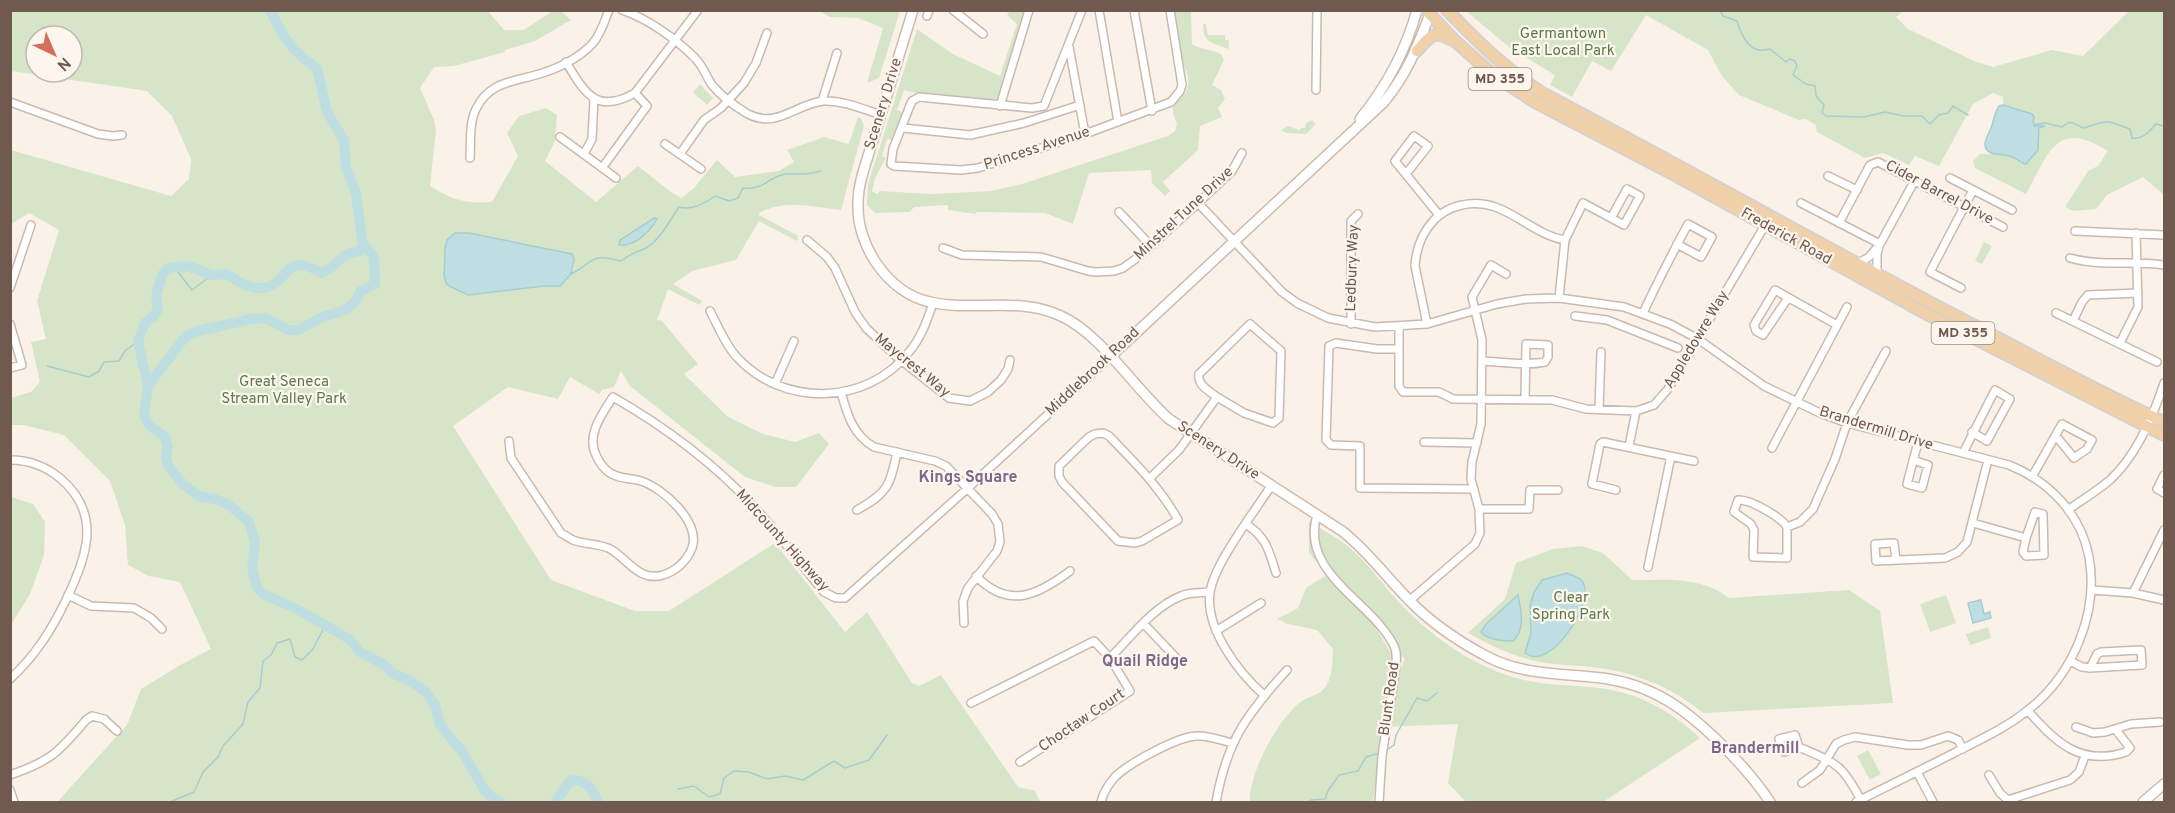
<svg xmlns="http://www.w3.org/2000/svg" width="2175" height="813" font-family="Overpass,sans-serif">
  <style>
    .green { fill: #d6e5c8; fill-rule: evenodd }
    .water { fill: #bfdee1; stroke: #a7cdd1; stroke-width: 1.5 }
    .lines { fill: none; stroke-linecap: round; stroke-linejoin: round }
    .stream { stroke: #a7cdd1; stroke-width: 1.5 }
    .river { stroke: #bfdee1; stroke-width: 10 }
    .street-casing { stroke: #cab9af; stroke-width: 10 }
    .secondary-casing { stroke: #cebbb0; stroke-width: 12 }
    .primary-casing { stroke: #d7d1ce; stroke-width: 14 }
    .street { stroke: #fff; stroke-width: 7 }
    .secondary { stroke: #fff; stroke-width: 9 }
    .primary { stroke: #f0d1a9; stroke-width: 10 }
    .labels { text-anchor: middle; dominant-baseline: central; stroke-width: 4.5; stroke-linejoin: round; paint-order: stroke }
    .shield { fill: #fdf6ee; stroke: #9a887f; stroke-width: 1.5 }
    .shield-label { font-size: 14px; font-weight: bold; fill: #70594f }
    .park-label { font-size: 15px; fill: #5d7a4c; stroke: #fdf6ee }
    .street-label { font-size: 15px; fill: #70594f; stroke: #fdf6ee }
    .neighbourhood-label { font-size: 16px; font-weight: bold; fill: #7d678c; stroke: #fdf6ee }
  </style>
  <rect width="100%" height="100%" fill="#faf2e8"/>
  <path class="green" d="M487,10L504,30H524L553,11H561L571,20L535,41L505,50V52L454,66L434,67L420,88L434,120L436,130L430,186C453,200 465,204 492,202L518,156L507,133L519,116L546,108L557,115L555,141L545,161L596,202L638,166L672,193L682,198L694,188L717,160L735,177L779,171L794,162L787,150L824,137L849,144L858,117L861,118L864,126L841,210C815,207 784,199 759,213V215L798,236L797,241L759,221L736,260L692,271L673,284L702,301L699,305L668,289L657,320L662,321L698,364L684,374L728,417L763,434L795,442L819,433L829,444L796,487H775L745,477L630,386L621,371L614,387L602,390L599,394L570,377L558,399L508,387L453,426L551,580L635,611H669L775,543L845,632L867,612L912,683L919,686L941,675L1018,787L1035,791L1040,802H59V800L127,725L141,689L182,664L211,649L180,582L149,576L128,565L125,525L110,481L64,435L23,425H11V398L31,392L40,382L31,342L46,339L37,301L59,230L29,213L11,224V150L171,196L189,179L191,159L172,116L147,91L11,71V11ZM36,36H72V72H36Z
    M819,11H900L879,78L867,83L883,28L858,18L830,17Z
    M1010,11H1026L997,103L916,93L904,90L897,110L904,113L892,140L887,139L882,156L886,158L875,178L872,191L877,194L880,191L931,194L991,191L1022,184L1168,136L1175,131L1177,123C1165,101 1183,104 1188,86C1190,76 1184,67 1181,58C1177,43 1175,26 1173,11H1191L1192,44C1201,50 1211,49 1221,54L1224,60L1212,85L1221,90L1225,99L1218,108L1222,117L1200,126L1198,150L1163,182L1170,191L1165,196L1152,183L1151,170L1089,173L1073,224L1045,213L977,212L975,214L948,210V205L914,207L910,212L875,213L867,205L868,184L917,29L953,54L1000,76L1017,24L1007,15Z
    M1466,11H1903L1896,17L1908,29L1974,61L1993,67L2052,50L2083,56L2129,11H2164V195L2143,177L2107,195L2096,209L2073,211L2065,207L2088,171L2098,166L2108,151C2056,118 2049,153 2026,194L1975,168L1973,161L1980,154L2009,155L2017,161L2040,131L2033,121L2032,114L2003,105V97L1993,93L1973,104L1939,166L1915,156L1909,165L1883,153L1865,158L1817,132L1816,125L1806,119L1799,120L1739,95L1722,76L1708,50L1646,15L1611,71L1592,61L1572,97L1550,85L1555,75L1509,47Z
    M1206,24L1208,35H1225V40H1229V49C1213,43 1203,44 1203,24Z
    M700,84L713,98L707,105L693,92Z
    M1312,120L1316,124L1306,134L1287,133L1281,130L1288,126L1300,130L1301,128H1305L1306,123Z
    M1984,242L1992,246L1982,264L1975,261Z
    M11,497L33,504L45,522L44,555L30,594L11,625Z
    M1309,522C1324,531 1339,538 1351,549C1369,564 1382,584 1397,600C1426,631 1461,658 1501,673C1534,686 1566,684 1600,688C1639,693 1671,711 1700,738L1603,802H1466L1448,783L1458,724L1383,727L1373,802H1250C1248,774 1279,717 1302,701C1308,697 1318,695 1323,690C1333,679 1332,663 1333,649L1317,630L1288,624L1277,619L1298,608L1306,588L1325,576L1353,602L1309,553ZM1375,627L1405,659L1386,704L1392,655Z
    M1582,546L1603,553L1632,580C1665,580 1701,576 1729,598L1849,590L1880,611L1893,703L1703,713C1670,686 1633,671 1590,667C1573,665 1556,665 1540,662C1514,657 1491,646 1468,633L1505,599L1516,563L1553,549Z
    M1946,595L1956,623L1930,632L1920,604Z
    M1988,627L1991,638L1970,645L1966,634Z
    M1868,750L1881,774L1870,780L1857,756Z"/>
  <path class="water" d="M2003,105L2032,114L2034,117L2033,121L2035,126H2045L2039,128L2038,150L2026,164C2019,163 2016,157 2009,156C2004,154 1996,155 1991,153C1979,147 1988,136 1991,128C1994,120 1994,114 1999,106Z
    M654,218L657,219C650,232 634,247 619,245L620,240Z
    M455,233H469L572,254L574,259L571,274L560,286H544L468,295L449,286L446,283L444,276L445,248L447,240Z
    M1567,573C1573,576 1579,577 1583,582C1595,601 1551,673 1525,653L1531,633L1530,606L1534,592L1542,580Z
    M1518,595C1521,610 1526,629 1513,641C1503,641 1488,640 1481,632L1486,624Z
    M1981,600L1984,614L1990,612L1991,618L1973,623L1968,603Z"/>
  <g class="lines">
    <path class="stream" d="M1720,10L1723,16L1737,21C1740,31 1747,48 1759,50C1762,51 1766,49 1770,49L1786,62L1790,59L1795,61L1797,66L1793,75L1806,84L1815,86L1816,96L1824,105L1822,113L1826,116L1864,117L1885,112L1903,116H1922L1930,124L1939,115L1948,113L1953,106L1968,115
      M2034,125L2045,123L2062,127C2074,117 2075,127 2085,128C2109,119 2108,121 2130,129L2132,138C2142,140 2149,132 2156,124L2164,126
      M175,268L192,290L212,275
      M571,274C597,261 587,253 621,261C633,252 635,253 646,248C660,240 670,220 679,207C690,211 706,203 715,196L729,201L738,198L743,188C766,190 768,177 785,174C797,173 807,176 820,171
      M47,366L89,377L99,371L104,362L119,361L125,351L138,341
      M1384,752L1394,745L1396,735L1417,698L1427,701L1437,693
      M678,789L694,786L709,797L720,794L724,778L734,771L749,772L767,779L785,776L803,780L834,761L845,768L869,760L887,735
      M170,802L194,792L203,772L218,757L223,746L243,724L248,702L260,688L263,661L271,655L277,643L290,639L295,657L302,660L313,649L325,626
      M1308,802L1311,800L1325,799L1328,791L1339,775L1358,771L1366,757L1380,753"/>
    <path class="river" d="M270,10C282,35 294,54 317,68L327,112L344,140L346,167L356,194L363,245L360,251C336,255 339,266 322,273C316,270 306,264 300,265C290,266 287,271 281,278C264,297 243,286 227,274L212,275L188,266L168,268L162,275L156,296L158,309L153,317L145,323L138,341L148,386L144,415L149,425L165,437L168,447L166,457L168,466L183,484L199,496L215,499L229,505L249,522L255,542L252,568L257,587L263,594L297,609L349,639L360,652L385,665L392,673L407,679L425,691L435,705L440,725L463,753L485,791L495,800L501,802
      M148,386L185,337L198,331L251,319L265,318L289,330H299L322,317L343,311L354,303L361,291L375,284L374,256L363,245
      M555,802L571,780C587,780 592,788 598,802"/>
    <g class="street-casing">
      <path id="street" d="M622,10C648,19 675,38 695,58C703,66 706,76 712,85C721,96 736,107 748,114C777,129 796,104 823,101C842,100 863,109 881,115
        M953,10L983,34
        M1082,10L1044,106L1032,108L919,97L912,101L909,108L893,149L891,164L894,166L961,170L978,168L1085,134L1171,102L1180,91L1182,85L1170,10
        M1099,10L1118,122
        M1134,10L1152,111
        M927,16L929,10
        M1069,47L1085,134
        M566,62C585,93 596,115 635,93L698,10
        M1316,90L1317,10
        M822,101L837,53
        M10,102L98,134L113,136L122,135
        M1000,106L1029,10
        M903,128L970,135L1024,123L1080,105
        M560,137L616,178
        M665,144L701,169
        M584,154L592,139L594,99
        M680,154L704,120L721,108L744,83L756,63L767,33
        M470,158C471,142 469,123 476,109C488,84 509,82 532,76C553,71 579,59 593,43C601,34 604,22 609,10
        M602,168L647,106L635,93
        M1406,174L1428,146L1414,136L1395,161L1439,215
        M1828,176L1857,190
        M1950,178L2012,210
        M1198,203L1282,292L1297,303L1328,318L1375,327L1427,324L1497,304L1526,299L1559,298L1624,307L1670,324L1698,339L1764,386L1820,413L1847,423L2009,465C2049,481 2081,514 2089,557C2099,613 2073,675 2028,710C2006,728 1979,740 1954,753C1921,770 1888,786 1856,802
        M1801,203L1880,244
        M1119,212L1151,246
        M1839,223L1870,165L1878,162L2003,227
        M2075,231L2164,235
        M807,240L827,257L835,268L855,312L866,328L897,357L949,398L970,401L988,392L1001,380L1008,369L1010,360
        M943,248L962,255L1041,257L1088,271L1096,272L1114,271L1123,268L1141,255L1198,203L1232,171L1242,153
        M2070,258C2102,267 2133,260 2164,265
        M1857,264L1869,257L1880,244L1915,180
        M1877,274V254L1879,247
        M10,288L31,225
        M1961,288L1930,272L1973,190
        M1559,298L1565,240L1583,203L1624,225L1640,196L1627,189L1611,218
        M1788,298L1763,335L1756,331L1754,325L1775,290L1837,325
        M710,311C718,326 724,342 735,355C780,407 866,407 909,352C921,338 927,321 933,303
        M1643,313C1657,283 1672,254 1688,224L1712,237L1701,257L1677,244
        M2056,313L2157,362
        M1575,316L1607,320L1678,348
        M2073,321L2082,302L2088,295L2138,293
        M10,324L22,365L10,368
        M1351,324V221L1358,214
        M1427,324L1415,266C1416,248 1422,233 1434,220C1442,212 1452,207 1462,205C1503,195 1528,234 1565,240
        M1399,327V386L1403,392H1439L1453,399L1552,400L1586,409L1636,411L1654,405L1668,389L1767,222
        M2120,343L2138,307L2136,233
        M1399,349H1377L1336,343L1329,346L1326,440L1331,445L1360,446V488L1474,489
        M1483,361C1503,362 1525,366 1545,362L1548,357V345L1526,344L1525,399
        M775,384L794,341
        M841,392C847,414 853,435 874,447L935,461L946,466L992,514L998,524L1000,542L997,551L968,588L963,601L964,623
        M1599,409L1601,352
        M1103,433L1109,436C1135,463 1160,487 1178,520L1142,541L1135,543L1118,541L1062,482L1059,476V466L1089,437L1095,434Z
        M509,441L511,458L561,533C565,535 569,538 573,540C585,545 601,543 612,550C629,561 640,582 663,575C676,571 687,561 692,548C701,522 663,488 641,481C631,478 619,479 610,473C604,469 599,462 596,455C586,435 602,414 613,397C665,427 714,463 754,507C779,534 801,564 824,592L836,598H845L968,488L1110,357
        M1424,442L1477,443
        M1629,446L1636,411
        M1772,448L1847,307
        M1963,453L1995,390L2010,399L1987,441L1972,432
        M10,460C29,460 47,467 61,479C103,515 86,559 66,600C51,631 35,656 10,679
        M1913,460L1928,465L1922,488L1907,484L1918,442
        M2033,475L2062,424L2092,440L2087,449L2074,458L2056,436
        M2164,475L2157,489L2164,493
        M1150,478L1179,450L1217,397C1209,391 1197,385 1199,374L1250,324L1281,351L1279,418L1273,423L1244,413L1217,397
        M1616,490L1592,484L1600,444L1603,442L1694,461
        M1479,509H1529L1530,490H1558
        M857,510C887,493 890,487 897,452
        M2068,510C2082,500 2097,491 2110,480C2137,455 2153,417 2164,383
        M1317,515C1299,573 1373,602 1394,646C1398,654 1396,665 1395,673L1382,756L1379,802
        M1973,523L2026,538L2035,512L2043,514L2044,555L2026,556L2023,552L2026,538
        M1246,524C1267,538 1269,551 1276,573
        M1787,527V558L1753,557L1754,530L1751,524L1734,512L1738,500C1750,499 1781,517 1787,527L1800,522L1813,509L1835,459L1847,423L1886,351
        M1896,560L1894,543L1875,544L1876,561L1945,558L1958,552L1967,542L1988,460
        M1648,567L1671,456
        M976,576C1009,610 1038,595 1070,571
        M2092,590L2133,593L2164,600
        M2133,593L2164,530
        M68,595L91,606L134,608L151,618L162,629
        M1409,601L1475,544L1480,533L1479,509L1471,479L1472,462L1481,424L1482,340L1472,297L1491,265L1506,274
        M1144,624L1178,660
        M1216,631L1261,603
        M1110,658C1131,637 1153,607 1181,596C1190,592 1200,593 1210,592
        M2070,661L2082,667L2090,668L2142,665L2141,650L2101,652L2097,654L2090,668
        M1264,695C1239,673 1205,629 1210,593C1213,565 1255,511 1271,486
        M971,703L1094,641L1110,658L1130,691L1020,762
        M2028,711C2056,742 2080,767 2126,752L2130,748L2116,730
        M2076,727L2093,733L2105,732L2131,724L2160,722
        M1799,747L1795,735L1779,739L1784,752L1799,747C1838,764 1842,764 1862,802
        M1917,772L1933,802
        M10,775C51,761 59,752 86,720L92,716L104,719L117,731
        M1989,775L2000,793L2008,800L2070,780L2079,772L2085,756
        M1802,783L1820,770L1836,744L1844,740L1855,737L1908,745H1921L1948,736L1958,740L1963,749
        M10,790L14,802
        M1101,802C1103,794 1108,785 1114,778C1127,764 1177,737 1196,736C1208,735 1220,740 1232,743
        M1216,802C1227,741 1246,715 1287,670"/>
    </g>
    <g class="secondary-casing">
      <path id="secondary" d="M913,10C900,53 887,95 874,137C868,158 858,181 858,203C856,245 888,293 930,302C973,312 1020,296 1061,316C1101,334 1135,389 1169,419L1342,531C1368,551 1386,577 1409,600C1431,623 1458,641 1486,656C1523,676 1563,673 1602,678C1654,685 1687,710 1723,746C1740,763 1757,782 1770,802
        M1360,119C1386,87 1406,50 1417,10
        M1110,357L1384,102C1407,74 1417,48 1430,14
        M2143,802L2164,784"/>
    </g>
    <g class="primary-casing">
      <path id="primary" d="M1426,10L1455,41L1492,74L1535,102L1675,175L1927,314L2164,435
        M1447,10C1477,41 1506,70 1542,93C1679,165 1813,241 1950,313C2021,350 2092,389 2164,422
        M1417,51C1428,38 1433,29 1450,39"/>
    </g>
    <use href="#street" class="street"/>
    <use href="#secondary" class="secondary"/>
    <use href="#primary" class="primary"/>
  </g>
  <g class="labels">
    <g class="shield">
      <rect x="1468.5" y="68" width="63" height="22" rx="4.5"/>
      <rect x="1931.5" y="322" width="63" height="22" rx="4.5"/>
    </g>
    <g class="shield-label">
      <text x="1500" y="79">MD 355</text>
      <text x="1963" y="333">MD 355</text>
    </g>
    <g class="park-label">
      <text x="1563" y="34">Germantown<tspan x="1563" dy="17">East Local Park</tspan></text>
      <text x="284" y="382">Great Seneca<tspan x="284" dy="17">Stream Valley Park</tspan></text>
      <text x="1571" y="598">Clear<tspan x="1571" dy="17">Spring Park</tspan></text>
    </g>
    <g class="street-label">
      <text transform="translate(884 104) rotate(-73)">Scenery Drive</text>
      <text transform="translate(1037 149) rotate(-18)">Princess Avenue</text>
      <text transform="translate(1939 193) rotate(28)">Cider Barrel Drive</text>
      <text transform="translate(1184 214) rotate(-43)">Minstrel Tune Drive</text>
      <text transform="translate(1786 237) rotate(29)">Frederick Road</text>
      <text transform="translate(1353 268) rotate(-88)">Ledbury Way</text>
      <text transform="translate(1697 340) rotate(-59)">Appledowre Way</text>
      <text transform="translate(912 366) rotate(39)">Maycrest Way</text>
      <text transform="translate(1093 372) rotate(-43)">Middlebrook Road</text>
      <text transform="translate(1876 429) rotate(17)">Brandermill Drive</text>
      <text transform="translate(1218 451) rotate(33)">Scenery Drive</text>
      <text transform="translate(782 541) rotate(48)">Midcounty Highway</text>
      <text transform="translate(1390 699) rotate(-82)">Blunt Road</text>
      <text transform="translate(1082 721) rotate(-34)">Choctaw Court</text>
    </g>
    <g class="neighbourhood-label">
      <text x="968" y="478">Kings Square</text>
      <text x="1145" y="662">Quail Ridge</text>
      <text x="1755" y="749">Brandermill</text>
    </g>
  </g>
  <rect width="2175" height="813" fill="none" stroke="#70594f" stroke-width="24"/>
  <g transform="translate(54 54) rotate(136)"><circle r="28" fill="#fdf6ee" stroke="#c5b7ae" stroke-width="1.5"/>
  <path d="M0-4.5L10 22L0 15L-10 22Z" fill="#d3705d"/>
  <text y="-9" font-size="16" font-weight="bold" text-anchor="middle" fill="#70594f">N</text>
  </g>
</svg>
